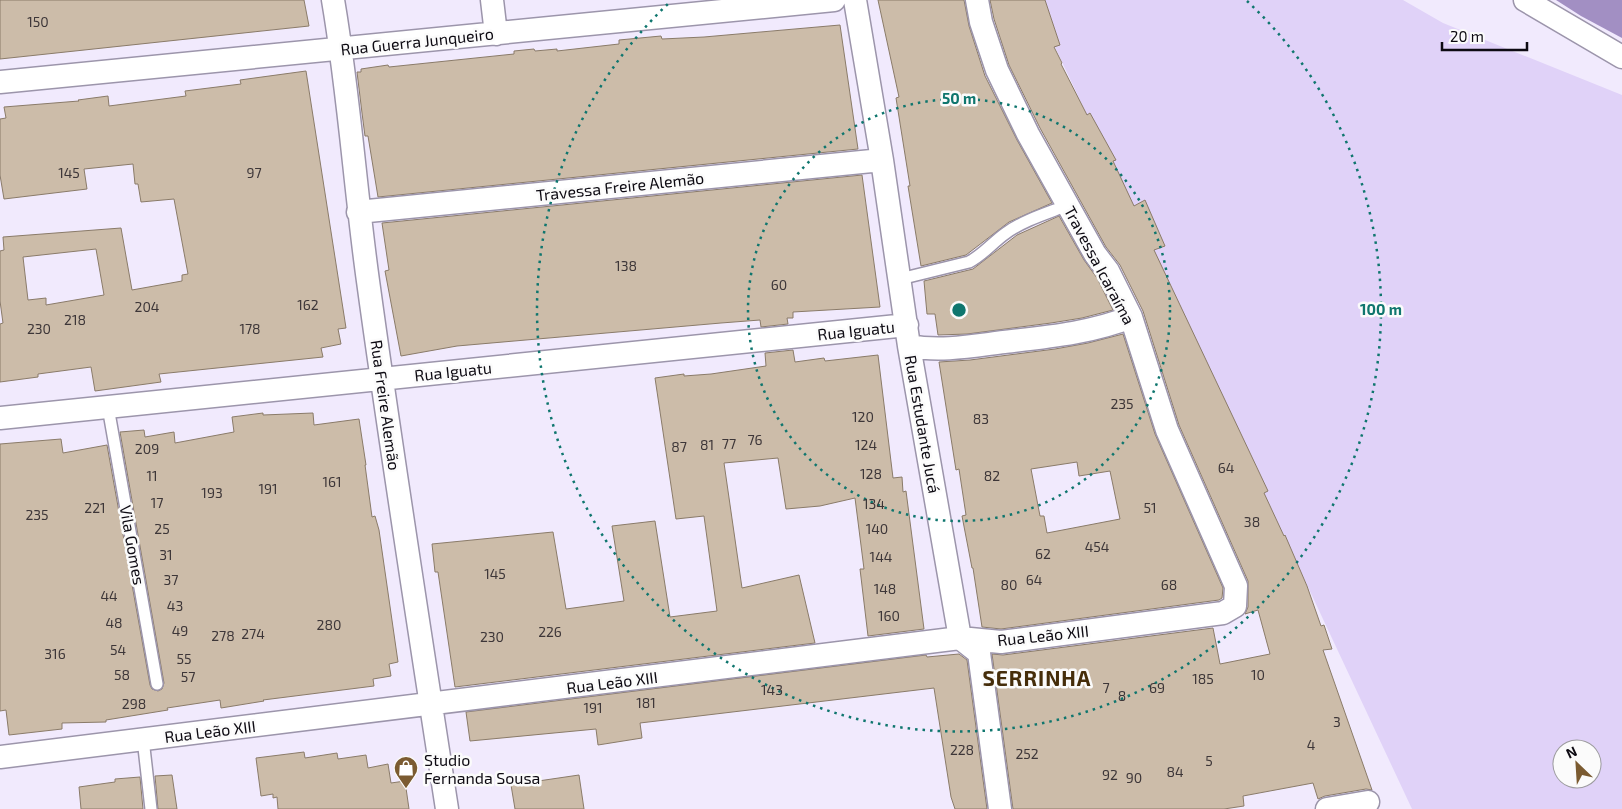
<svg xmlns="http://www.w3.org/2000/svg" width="1622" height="809" font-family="'Exo 2',sans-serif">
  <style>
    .green { fill: #e0d2f8; fill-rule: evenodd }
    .water { fill: #a28fc3 }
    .building { fill: #ccbca9; stroke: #8a7b69; fill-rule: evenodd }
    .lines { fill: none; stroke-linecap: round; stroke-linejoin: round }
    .lane-casing { stroke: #9c95ab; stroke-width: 14 }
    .street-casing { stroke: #9c95ab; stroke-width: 25 }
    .lane { stroke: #fff; stroke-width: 11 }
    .street { stroke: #fff; stroke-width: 22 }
    .ring { fill: none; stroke: #0f766e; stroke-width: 2.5; stroke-dasharray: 2.5 5 }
    .labels { text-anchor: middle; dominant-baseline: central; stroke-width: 5; stroke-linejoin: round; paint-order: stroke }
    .number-label { font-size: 14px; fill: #3d3638 }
    .street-label { font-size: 16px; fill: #0d0a12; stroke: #fbfbfb }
    .poi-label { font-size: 16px; fill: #0d0a12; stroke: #fbfbfb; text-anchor: start }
    .district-label { font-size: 21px; font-weight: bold; letter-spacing: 1px; fill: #452d0a; stroke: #fbfbfb }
    .centre { fill: #0f766e; stroke: #fbfbfb; stroke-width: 2.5 }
    .ring-label { font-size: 15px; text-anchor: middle; font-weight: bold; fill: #0f766e; stroke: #fbfbfb; stroke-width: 5; stroke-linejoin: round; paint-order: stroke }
  </style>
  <rect width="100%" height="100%" fill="#f1eafd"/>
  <path class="green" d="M1033,0H1403L1443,23L1622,95V809H1412ZM1562,749H1592V779H1562Z"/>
  <path class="water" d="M1556,0H1622V38L1581,16Z"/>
  <path class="building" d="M0,0H304L309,26L0,59Z
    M878,0H964L969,26L985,76L1017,140L1052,203L1009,222L966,255L921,266L908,186H910L896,98L899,97Z
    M990,0H1045L1060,45L1054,47L1062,63L1061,64L1087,115L1090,113L1116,160L1113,161L1134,206L1145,200L1165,246L1154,250L1268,491L1264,493L1284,536L1285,535L1307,586L1321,626L1324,625L1332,649L1323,650L1372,790L1366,789L1325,796L1318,799L1313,783L1243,796L1244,806L1224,809H1013L992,654L1003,655L1213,628L1220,664L1270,654L1258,610L1245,614L1248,607V581L1179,425L1143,311L1120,265L1106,247L1040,128L1009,65L994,19Z
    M840,25L858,149L378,197L368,136H365L362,113L357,72H361V69L388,65L389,67L514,54V51L534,49L535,51L557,49V51L619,44V40L661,36L662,39L704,37Z
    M306,71L346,328L338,329L341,344L321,348L323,357L159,374L161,382L95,391L91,367L38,374V377L0,382V324L3,323L0,301V251L4,250L3,237L121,228L132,290L182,281V275L188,274L174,199L141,202L138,184H135L133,164L84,169L87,189L4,199L0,175V119L6,118L4,107L79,101L78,100L108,96L109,106L186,96L185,91L241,84L240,80ZM96,249L104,295L46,305V298L28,300L23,257Z
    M862,175L880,307L793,312V318H787L788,324L761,327L760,320L721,323L457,346L401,356L385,271L389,270L382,223Z
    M1059,216L1084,260L1097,278L1113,310L1082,318L1051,323L967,334L938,335L935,314H927L924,281L973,269L1017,235Z
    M1123,334L1155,434L1223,588L1222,598L1219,600L1001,629L982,627L973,568H972L962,516L966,515L959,469L956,470L939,362L970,360L1055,349L1088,343ZM1077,462L1079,476L1110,471L1120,519L1047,533L1044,516H1040L1031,469Z
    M793,350L795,362L824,358L825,361L878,355L893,478L902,477L903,492L906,491L924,629L868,636L860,569H864L855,498L820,506L786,509L778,458L724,463L742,588L799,575L815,643L455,687L438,572H435L432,544L553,532L566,609L624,601L612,526L655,521L670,617L717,611L704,516L676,519L655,378L684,374V376L711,374L766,366L765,353Z
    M263,413V415L313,413L314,425L359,419L366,465H365L372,517L375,516L379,530L398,662L389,664L391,676L373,679L374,686L263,700L264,701L221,708L220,700L167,708L168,710L106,720V722L62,723V729L9,735L6,710L0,711V444L61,439L63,453L107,445L150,685L152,689L158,691L162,689L164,683L120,432L144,430L145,437L174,432L175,443L234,432L232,417Z
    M959,654L967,660L987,809H955L951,797L934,688L640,723L642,738L598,745L596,729L470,741L466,712L926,655L927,657Z
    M304,752L305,758L337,753L338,759L366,755L368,768L388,764L391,783L405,781L409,809H278L277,797L273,798V794L261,796L256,758Z
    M172,775L177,809H158L155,776Z
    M579,775L584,809H515L511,785Z
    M140,777L143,809H81L79,787L115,782V779Z"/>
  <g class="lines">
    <g class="lane-casing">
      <path id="lane" d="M900,279L969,262C983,255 993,242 1006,233C1024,220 1048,213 1068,205
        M108,407L157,684
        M143,739L151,809"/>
    </g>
    <g class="street-casing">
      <path id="street" d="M333,0C349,93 355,188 368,281C392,457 420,633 447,809
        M492,0L496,34
        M855,0L882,160L909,346L960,638L979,653L1000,809
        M1525,0L1622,57
        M0,82L834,0
        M358,212L882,160
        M909,346C941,352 972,346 1004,342C1047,337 1091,333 1131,317
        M0,418L907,325
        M0,757L960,638L1001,642L1223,613L1235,606L1236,586L1167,430L1131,317L1108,271L1095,254L1028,134L997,70L981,22L977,0
        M1327,809L1368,802"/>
    </g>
    <use href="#lane" class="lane"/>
    <use href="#street" class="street"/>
  </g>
  <g class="ring">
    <circle cx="959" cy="310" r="211"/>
    <path d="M1247 1A422 422 0 1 1 671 1"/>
  </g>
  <defs>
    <g id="shop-pin" transform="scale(1.25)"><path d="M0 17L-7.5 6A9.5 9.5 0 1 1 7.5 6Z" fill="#7b5b31" stroke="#fbfbfb"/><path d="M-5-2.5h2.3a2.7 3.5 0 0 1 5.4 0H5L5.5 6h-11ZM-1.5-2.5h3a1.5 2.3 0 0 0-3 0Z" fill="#fff"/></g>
  </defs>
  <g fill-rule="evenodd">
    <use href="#shop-pin" x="406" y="768"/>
  </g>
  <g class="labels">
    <g class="number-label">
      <text x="38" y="21">150</text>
      <text x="69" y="172">145</text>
      <text x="254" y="172">97</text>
      <text x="626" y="265">138</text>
      <text x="779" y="284">60</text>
      <text x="308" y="304">162</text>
      <text x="147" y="306">204</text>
      <text x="75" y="319">218</text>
      <text x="39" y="328">230</text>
      <text x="250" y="328">178</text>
      <text x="1122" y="403">235</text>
      <text x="863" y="416">120</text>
      <text x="981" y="418">83</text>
      <text x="755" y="439">76</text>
      <text x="729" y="443">77</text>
      <text x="707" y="444">81</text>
      <text x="866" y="444">124</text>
      <text x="679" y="446">87</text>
      <text x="147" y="448">209</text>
      <text x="1226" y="467">64</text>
      <text x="871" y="473">128</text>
      <text x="152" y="475">11</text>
      <text x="992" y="475">82</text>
      <text x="332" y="481">161</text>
      <text x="268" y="488">191</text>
      <text x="212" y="492">193</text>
      <text x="157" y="502">17</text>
      <text x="874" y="503">134</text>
      <text x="95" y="507">221</text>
      <text x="1150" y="507">51</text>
      <text x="37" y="514">235</text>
      <text x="1252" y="521">38</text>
      <text x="162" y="528">25</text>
      <text x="877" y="528">140</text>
      <text x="1097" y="546">454</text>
      <text x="1043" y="553">62</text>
      <text x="166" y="554">31</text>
      <text x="881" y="556">144</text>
      <text x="495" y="573">145</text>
      <text x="171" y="579">37</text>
      <text x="1034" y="579">64</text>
      <text x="1009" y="584">80</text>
      <text x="1169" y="584">68</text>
      <text x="885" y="588">148</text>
      <text x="109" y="595">44</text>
      <text x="175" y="605">43</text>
      <text x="889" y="615">160</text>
      <text x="114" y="622">48</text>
      <text x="329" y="624">280</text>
      <text x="180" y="630">49</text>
      <text x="550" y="631">226</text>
      <text x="253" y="633">274</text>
      <text x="223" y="635">278</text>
      <text x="492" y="636">230</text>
      <text x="118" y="649">54</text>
      <text x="55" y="653">316</text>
      <text x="184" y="658">55</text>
      <text x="122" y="674">58</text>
      <text x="1258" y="674">10</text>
      <text x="188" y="676">57</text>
      <text x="1203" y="678">185</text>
      <text x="1106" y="687">7</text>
      <text x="1157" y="687">69</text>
      <text x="772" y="689">143</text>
      <text x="1122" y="695">8</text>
      <text x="646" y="702">181</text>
      <text x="134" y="703">298</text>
      <text x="593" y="707">191</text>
      <text x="1337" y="721">3</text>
      <text x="1311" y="744">4</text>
      <text x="962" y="749">228</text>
      <text x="1027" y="753">252</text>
      <text x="1209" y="760">5</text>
      <text x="1175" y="771">84</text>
      <text x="1110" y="774">92</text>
      <text x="1134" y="777">90</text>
    </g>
    <g class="street-label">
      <text transform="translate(417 41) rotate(-6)">Rua Guerra Junqueiro</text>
      <text transform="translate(620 186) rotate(-6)">Travessa Freire Alemão</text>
      <text transform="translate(1100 265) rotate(62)">Travessa Icaraíma</text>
      <text transform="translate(856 330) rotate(-6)">Rua Iguatu</text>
      <text transform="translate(453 371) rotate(-6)">Rua Iguatu</text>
      <text transform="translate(386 405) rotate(82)">Rua Freire Alemão</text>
      <text transform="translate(923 424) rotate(80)">Rua Estudante Jucá</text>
      <text transform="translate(133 545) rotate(80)">Vila Gomes</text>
      <text transform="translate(1043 635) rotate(-6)">Rua Leão XIII</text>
      <text transform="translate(612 682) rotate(-7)">Rua Leão XIII</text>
      <text transform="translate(210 731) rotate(-7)">Rua Leão XIII</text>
    </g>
    <g class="poi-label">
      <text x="424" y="759">Studio<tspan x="424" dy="18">Fernanda Sousa</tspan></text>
    </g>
    <g class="district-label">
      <text x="1037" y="677">SERRINHA</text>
    </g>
  </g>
  <circle cx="959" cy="310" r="8" class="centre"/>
  <g class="ring-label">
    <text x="959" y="104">50 m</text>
    <text x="1381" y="315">100 m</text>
  </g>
  <g transform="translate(1577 764) rotate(335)"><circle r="24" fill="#fbfbfb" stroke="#9c9b9e"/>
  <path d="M0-4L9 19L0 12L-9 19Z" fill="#7b5b31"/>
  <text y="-8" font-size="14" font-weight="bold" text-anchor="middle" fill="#0d0a12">N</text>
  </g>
  <path d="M1442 42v8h85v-8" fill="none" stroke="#0d0a12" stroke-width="2.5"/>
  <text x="1450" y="42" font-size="15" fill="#0d0a12" stroke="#fbfbfb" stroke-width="4" paint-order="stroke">20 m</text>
</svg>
